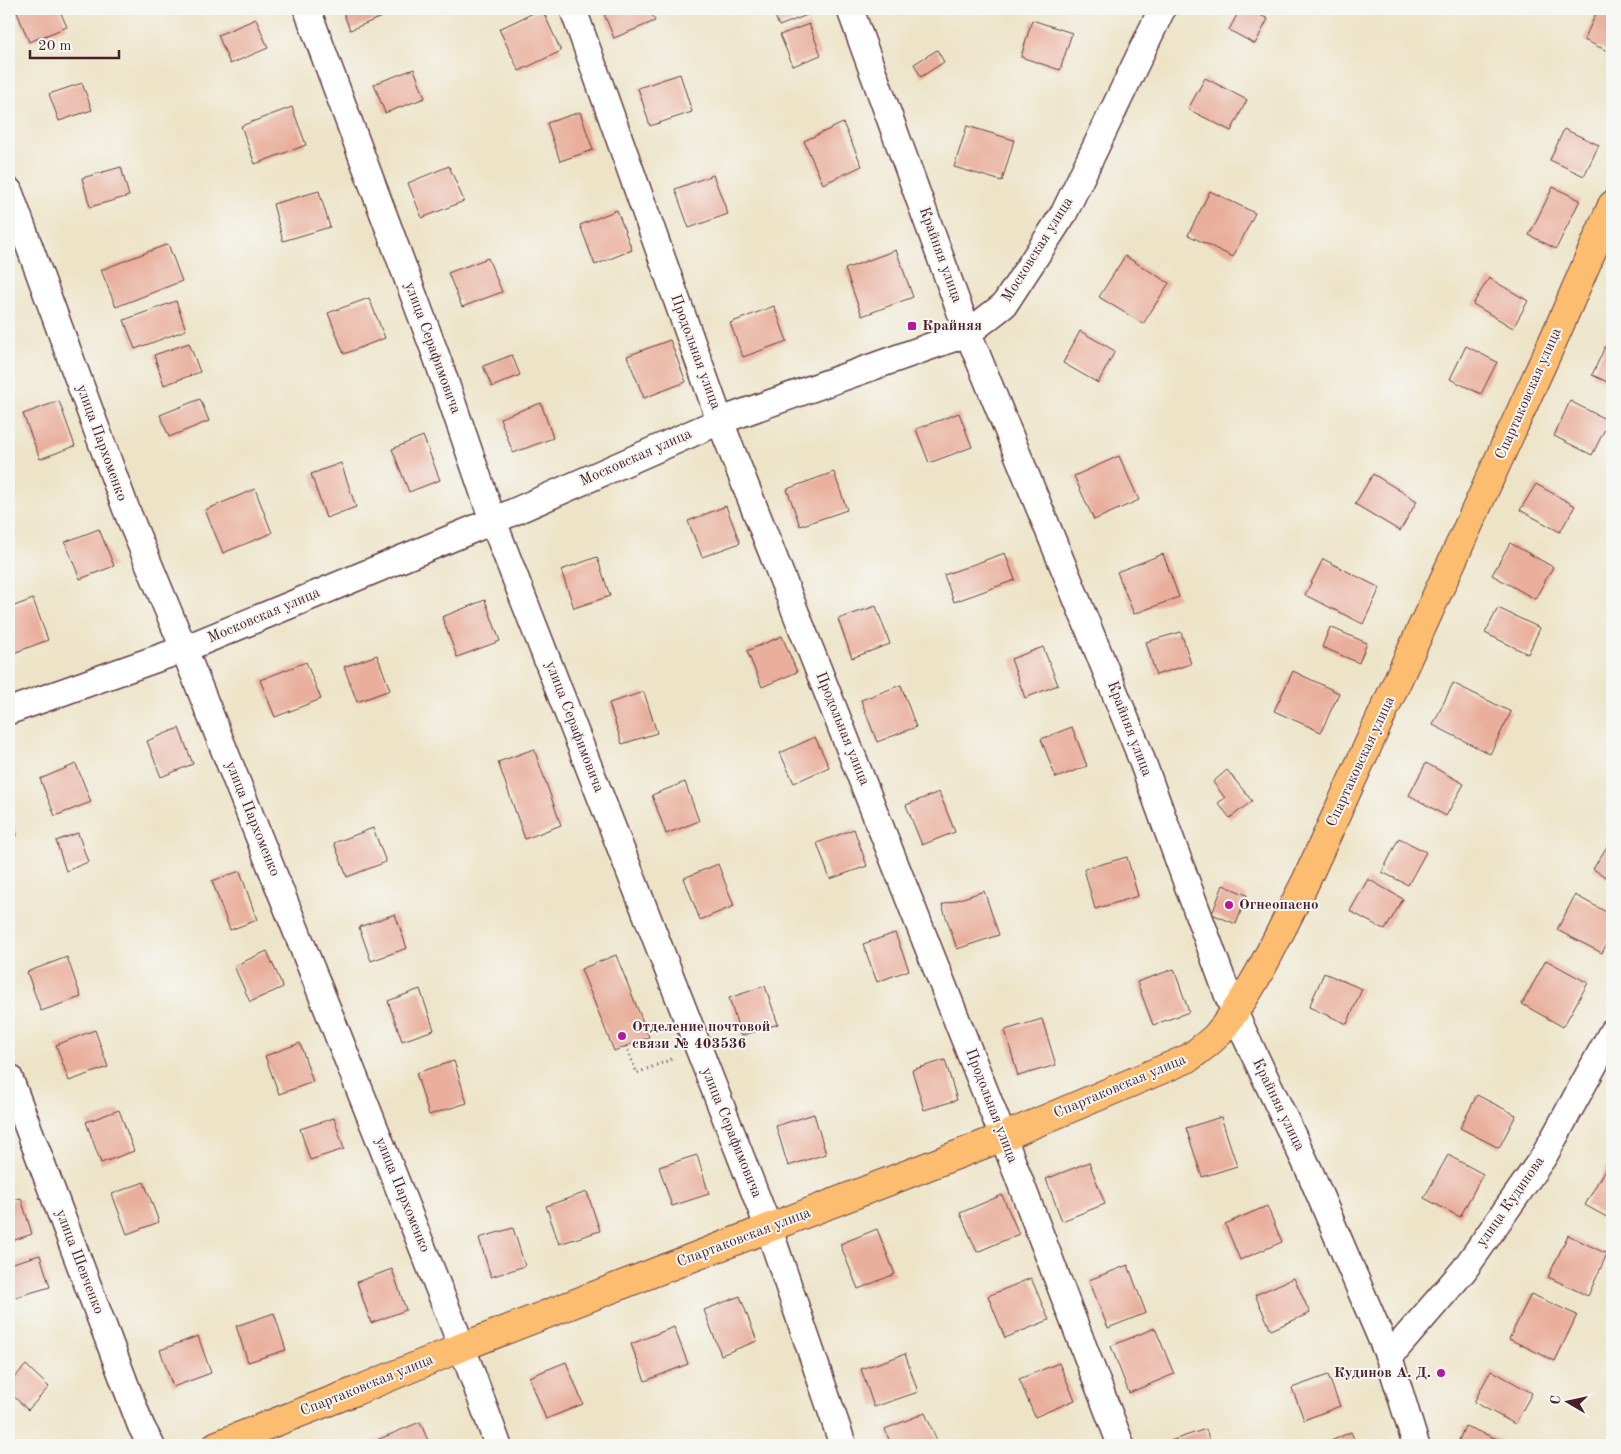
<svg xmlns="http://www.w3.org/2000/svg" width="1621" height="1454" font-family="'Old Standard TT',serif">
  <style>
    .building { fill: #e9af9c }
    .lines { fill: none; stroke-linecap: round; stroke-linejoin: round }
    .minor-casing { stroke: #623d43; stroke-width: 29 }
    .primary-casing { stroke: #623d43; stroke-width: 30 }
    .path { stroke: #623d43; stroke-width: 3; stroke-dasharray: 1 4; stroke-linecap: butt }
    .minor { stroke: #fff; stroke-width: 26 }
    .primary { stroke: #fcbd6f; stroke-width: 28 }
    .poi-dot { fill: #b5179e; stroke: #f6f6f2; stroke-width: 2 }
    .labels { text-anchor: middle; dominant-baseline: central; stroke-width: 4; stroke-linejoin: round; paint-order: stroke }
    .street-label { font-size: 15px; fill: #4a1f2b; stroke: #f6f6f2 }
    .poi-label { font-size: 15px; font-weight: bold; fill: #4a1f2b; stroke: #f6f6f2; text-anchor: start }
  </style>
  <rect width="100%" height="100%" fill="#f6f6f2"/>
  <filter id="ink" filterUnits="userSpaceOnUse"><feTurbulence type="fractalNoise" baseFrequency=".02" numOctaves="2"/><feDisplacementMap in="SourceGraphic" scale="10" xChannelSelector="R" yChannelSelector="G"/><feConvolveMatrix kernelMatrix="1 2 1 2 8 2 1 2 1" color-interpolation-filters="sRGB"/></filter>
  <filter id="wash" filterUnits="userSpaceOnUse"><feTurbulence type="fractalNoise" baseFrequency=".0096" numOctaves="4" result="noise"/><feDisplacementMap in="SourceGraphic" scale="20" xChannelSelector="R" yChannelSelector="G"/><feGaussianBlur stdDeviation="1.12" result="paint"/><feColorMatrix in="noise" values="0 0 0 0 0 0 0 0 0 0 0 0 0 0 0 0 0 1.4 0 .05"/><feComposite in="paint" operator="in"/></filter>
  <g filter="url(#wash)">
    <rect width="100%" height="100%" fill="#ede4c8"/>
    <g id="blocks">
      <path class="building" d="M19,9H59L67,27L29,42L16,10Z
        M342,9H395L396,11L350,30Z
        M542,9L561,51L519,71L499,29Z
        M602,9H649L655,21L614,38Z
        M772,9H813L815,12L779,26Z
        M896,9H913L899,15Z
        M1240,9H1248L1268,19L1255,44L1229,30Z
        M1598,9H1608L1612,11V53L1584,40Z
        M256,19L268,48L230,64L218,35Z
        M1032,20L1072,33L1060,70L1021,57Z
        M809,24L821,55L793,66L780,35Z
        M937,50L944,62L921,77L914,64Z
        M414,69L425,98L385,113L374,84Z
        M680,74L692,112L650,126L638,88Z
        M1205,78L1247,100L1231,131L1188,109Z
        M82,83L92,110L59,121L49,94Z
        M292,107L306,145L255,164L241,126Z
        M580,112L593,150L560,161L547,123Z
        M843,123L862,166L823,184L804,141Z
        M967,126L1014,140L1002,181L954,167Z
        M1564,129L1599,145L1584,176L1550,160Z
        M449,166L464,201L422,218L408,183Z
        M121,167L129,196L90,207L82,178Z
        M713,175L728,214L689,228L675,189Z
        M1553,187L1580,200L1556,249L1529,235Z
        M319,191L330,227L283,241L273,204Z
        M1210,191L1255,213L1233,257L1188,235Z
        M617,210L632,250L595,265L580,225Z
        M168,244L182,281L116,307L101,270Z
        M896,250L913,297L862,316L845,269Z
        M1125,256L1169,283L1143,324L1099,297Z
        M488,258L502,292L462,307L448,273Z
        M1489,278L1528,301L1513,328L1473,304Z
        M369,298L385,338L344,354L328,313Z
        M176,301L186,330L135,349L124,320Z
        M774,306L787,341L743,357L730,323Z
        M1080,331L1115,351L1098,383L1063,363Z
        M1611,334L1612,335V384L1592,375Z
        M670,340L686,382L644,398L627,356Z
        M189,343L200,372L164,385L154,355Z
        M1466,346L1497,362L1481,394L1450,379Z
        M512,355L520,375L492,387L483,366Z
        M200,399L209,421L169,437L160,415Z
        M59,401L75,446L40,459L23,414Z
        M1570,401L1609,421L1592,455L1554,436Z
        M541,403L553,438L513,453L500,418Z
        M959,413L972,447L929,463L916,429Z
        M423,436L440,480L409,492L392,449Z
        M1119,456L1139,500L1094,520L1074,476Z
        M341,463L356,507L326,518L311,474Z
        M834,472L847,510L800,526L787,489Z
        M1373,474L1417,501L1400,531L1355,504Z
        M1536,484L1575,506L1560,532L1520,510Z
        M255,489L272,533L223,553L205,510Z
        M726,506L740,543L702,557L688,521Z
        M99,529L114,566L80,579L65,542Z
        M1510,543L1553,567L1535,599L1492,575Z
        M1005,553L1015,580L954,602L944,575Z
        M1163,554L1179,597L1134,614L1117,572Z
        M597,557L610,596L574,608L561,570Z
        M1323,559L1380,588L1363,624L1305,595Z
        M33,599L48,640L11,654L9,647V608Z
        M485,600L500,641L457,657L442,617Z
        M876,606L890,644L852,658L838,619Z
        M1498,608L1540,628L1528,654L1485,633Z
        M1330,627L1367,643L1359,663L1322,647Z
        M1181,632L1191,664L1156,675L1146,642Z
        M782,636L797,672L762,687L747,651Z
        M1043,647L1058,685L1025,698L1011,659Z
        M377,655L390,690L357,702L344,667Z
        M306,662L321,699L275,717L260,680Z
        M1293,671L1339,693L1321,732L1274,711Z
        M1453,683L1511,712L1490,754L1433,725Z
        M901,685L916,727L877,742L861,700Z
        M644,692L657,733L622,744L609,703Z
        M1072,727L1087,766L1056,778L1041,739Z
        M179,728L193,764L161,777L147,741Z
        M815,737L829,767L794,783L780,753Z
        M534,749L561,825L525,839L498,762Z
        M1426,763L1464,784L1446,816L1409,795Z
        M76,764L91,802L55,816L40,779Z
        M1227,770L1252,801L1230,818L1218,803L1225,798L1213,782Z
        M685,782L699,821L666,834L652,795Z
        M939,792L955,832L922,845L906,805Z
        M9,813L17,836L9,839Z
        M373,828L386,862L347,877L334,843Z
        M854,829L867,866L830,879L817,843Z
        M78,833L88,862L66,871L56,841Z
        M1399,838L1426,852L1408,885L1382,872Z
        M1611,840L1612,841V881L1593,869Z
        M1127,857L1138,896L1095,909L1084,869Z
        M718,864L734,906L700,920L684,878Z
        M240,871L257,920L230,930L212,881Z
        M1368,879L1403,899L1385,930L1350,911Z
        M1223,885L1247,895L1236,924L1212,914Z
        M984,891L999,935L957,949L942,905Z
        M1575,895L1612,915V933L1602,953L1557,930Z
        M395,914L407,948L371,961L359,927Z
        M895,933L909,970L877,982L863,944Z
        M267,951L283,987L250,1002L234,966Z
        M616,955L649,1037L614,1051L581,969Z
        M67,957L81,997L41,1011L27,972Z
        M1546,960L1588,983L1563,1027L1522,1004Z
        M1174,969L1189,1012L1153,1025L1137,982Z
        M1324,973L1362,989L1347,1024L1309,1007Z
        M765,986L778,1024L741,1036L729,998Z
        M420,989L434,1030L402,1041L388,1001Z
        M1042,1019L1056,1065L1018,1076L1005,1030Z
        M95,1030L108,1067L69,1081L56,1045Z
        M300,1043L313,1082L279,1094L265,1056Z
        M945,1060L957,1100L924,1110L912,1070Z
        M454,1061L467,1103L429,1115L416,1073Z
        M1477,1095L1516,1115L1499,1148L1460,1128Z
        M119,1110L134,1151L101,1163L86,1122Z
        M814,1114L826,1154L788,1166L776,1126Z
        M1221,1117L1237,1166L1202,1177L1186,1128Z
        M334,1118L344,1149L310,1160L300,1129Z
        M697,1155L709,1194L672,1206L659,1167Z
        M1448,1155L1483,1174L1460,1217L1424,1198Z
        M1612,1157V1220L1585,1205Z
        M1089,1162L1105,1204L1062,1221L1046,1179Z
        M144,1182L159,1222L127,1234L112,1194Z
        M587,1192L600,1231L559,1244L546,1206Z
        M1002,1195L1019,1234L977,1252L960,1213Z
        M21,1198L32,1234L9,1242V1201Z
        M1267,1206L1282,1242L1240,1260L1225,1224Z
        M513,1228L525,1266L491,1277L479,1238Z
        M877,1229L895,1274L858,1289L840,1244Z
        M1568,1235L1607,1254L1588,1296L1548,1277Z
        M40,1255L50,1287L9,1299V1264Z
        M1128,1265L1146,1313L1108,1328L1089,1280Z
        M392,1269L406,1310L371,1323L357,1282Z
        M1031,1278L1049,1320L1005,1338L988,1296Z
        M1294,1278L1310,1313L1271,1330L1255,1295Z
        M1531,1294L1577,1315L1555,1361L1509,1339Z
        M740,1296L757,1341L721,1355L704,1310Z
        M274,1313L286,1350L248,1362L236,1326Z
        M674,1327L688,1364L645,1381L631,1344Z
        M1155,1328L1174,1374L1129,1393L1111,1346Z
        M198,1336L211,1373L173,1387L160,1350Z
        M905,1354L918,1392L874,1407L861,1369Z
        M566,1362L583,1404L546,1419L529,1377Z
        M1059,1363L1075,1400L1035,1417L1019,1379Z
        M26,1365L49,1387L28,1410L9,1392V1383Z
        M1491,1370L1532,1393L1515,1424L1474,1402Z
        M1328,1375L1340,1406L1304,1420L1292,1388Z
        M925,1413L939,1445H891L885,1429Z
        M420,1422L430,1445H365Z
        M1465,1426L1505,1442L1504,1445H1457Z
        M1206,1429L1211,1445H1165L1164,1443Z
        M1351,1432L1357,1445H1322Z"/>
    </g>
  </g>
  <g filter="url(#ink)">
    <use href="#blocks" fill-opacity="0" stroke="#623d43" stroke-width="1"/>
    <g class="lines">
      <g class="minor-casing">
        <path id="minor" d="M307,9L437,358L493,521L769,1229L843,1445
          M573,9L720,421L1003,1137L1121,1445
          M850,9L968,333L1137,747L1234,1012L1309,1170L1389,1357L1416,1445
          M9,191L126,509L184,649L462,1347L498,1445
          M9,711L184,649L493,521L720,421L968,333L1004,305L1064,213L1162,9
          M9,1077L141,1426L151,1445
          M1389,1357L1464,1270L1544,1156L1612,1032"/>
      </g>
      <g class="primary-casing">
        <path id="primary" d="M217,1445L356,1391L462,1347L1003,1137L1189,1058C1198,1051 1208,1044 1216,1036C1254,992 1278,935 1305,883L1556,334L1612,205"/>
      </g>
      <path class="path" d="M626,1046L637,1073L672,1059"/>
      <use href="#minor" class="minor"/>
      <use href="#primary" class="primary"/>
    </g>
  </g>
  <g class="poi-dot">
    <rect x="907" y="321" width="10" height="10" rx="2.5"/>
    <circle cx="1229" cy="905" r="5"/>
    <circle cx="622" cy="1036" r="5"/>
    <circle cx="1441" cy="1373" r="5"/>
  </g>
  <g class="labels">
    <g class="street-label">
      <text transform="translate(1038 250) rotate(-58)">Московская улица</text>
      <text transform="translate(940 255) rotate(70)">Крайняя улица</text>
      <text transform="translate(432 348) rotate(70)">улица Серафимовича</text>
      <text transform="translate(695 352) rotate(70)">Продольная улица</text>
      <text transform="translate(1529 394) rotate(-66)">Спартаковская улица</text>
      <text transform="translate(101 443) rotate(70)">улица Пархоменко</text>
      <text transform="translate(636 458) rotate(-24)">Московская улица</text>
      <text transform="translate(264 616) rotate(-23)">Московская улица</text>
      <text transform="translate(574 727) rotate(69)">улица Серафимовича</text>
      <text transform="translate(842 729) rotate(68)">Продольная улица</text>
      <text transform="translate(1129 729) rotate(69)">Крайняя улица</text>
      <text transform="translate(1361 762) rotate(-65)">Спартаковская улица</text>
      <text transform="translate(252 819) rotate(68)">улица Пархоменко</text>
      <text transform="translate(1120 1087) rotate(-23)">Спартаковская улица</text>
      <text transform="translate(1278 1105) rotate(64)">Крайняя улица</text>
      <text transform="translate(991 1106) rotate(69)">Продольная улица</text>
      <text transform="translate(731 1133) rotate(68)">улица Серафимовича</text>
      <text transform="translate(402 1195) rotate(68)">улица Пархоменко</text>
      <text transform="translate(1511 1202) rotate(-55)">улица Кудинова</text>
      <text transform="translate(744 1238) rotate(-21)">Спартаковская улица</text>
      <text transform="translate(79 1262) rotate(69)">улица Шевченко</text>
      <text transform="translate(367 1386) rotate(-22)">Спартаковская улица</text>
    </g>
    <g class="poi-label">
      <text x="922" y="326">Крайняя</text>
      <text x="1239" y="905">Огнеопасно</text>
      <text x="632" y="1027">Отделение почтовой<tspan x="632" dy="17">связи № 403536</tspan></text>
      <text x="1431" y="1373" text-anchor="end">Кудинов A. Д.</text>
    </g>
  </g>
  <rect width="1621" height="1454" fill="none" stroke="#f6f6f2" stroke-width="30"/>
  <g transform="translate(1568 1402) rotate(279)" stroke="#f6f6f2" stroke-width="4" paint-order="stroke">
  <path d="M0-4L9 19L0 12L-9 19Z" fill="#4a1f2b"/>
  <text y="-8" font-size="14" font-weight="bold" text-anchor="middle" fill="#4a1f2b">С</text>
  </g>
  <path d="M30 50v8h89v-8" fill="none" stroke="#4a1f2b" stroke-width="2.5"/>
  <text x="38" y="50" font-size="15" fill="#4a1f2b" stroke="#f6f6f2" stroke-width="4" paint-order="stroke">20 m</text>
</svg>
